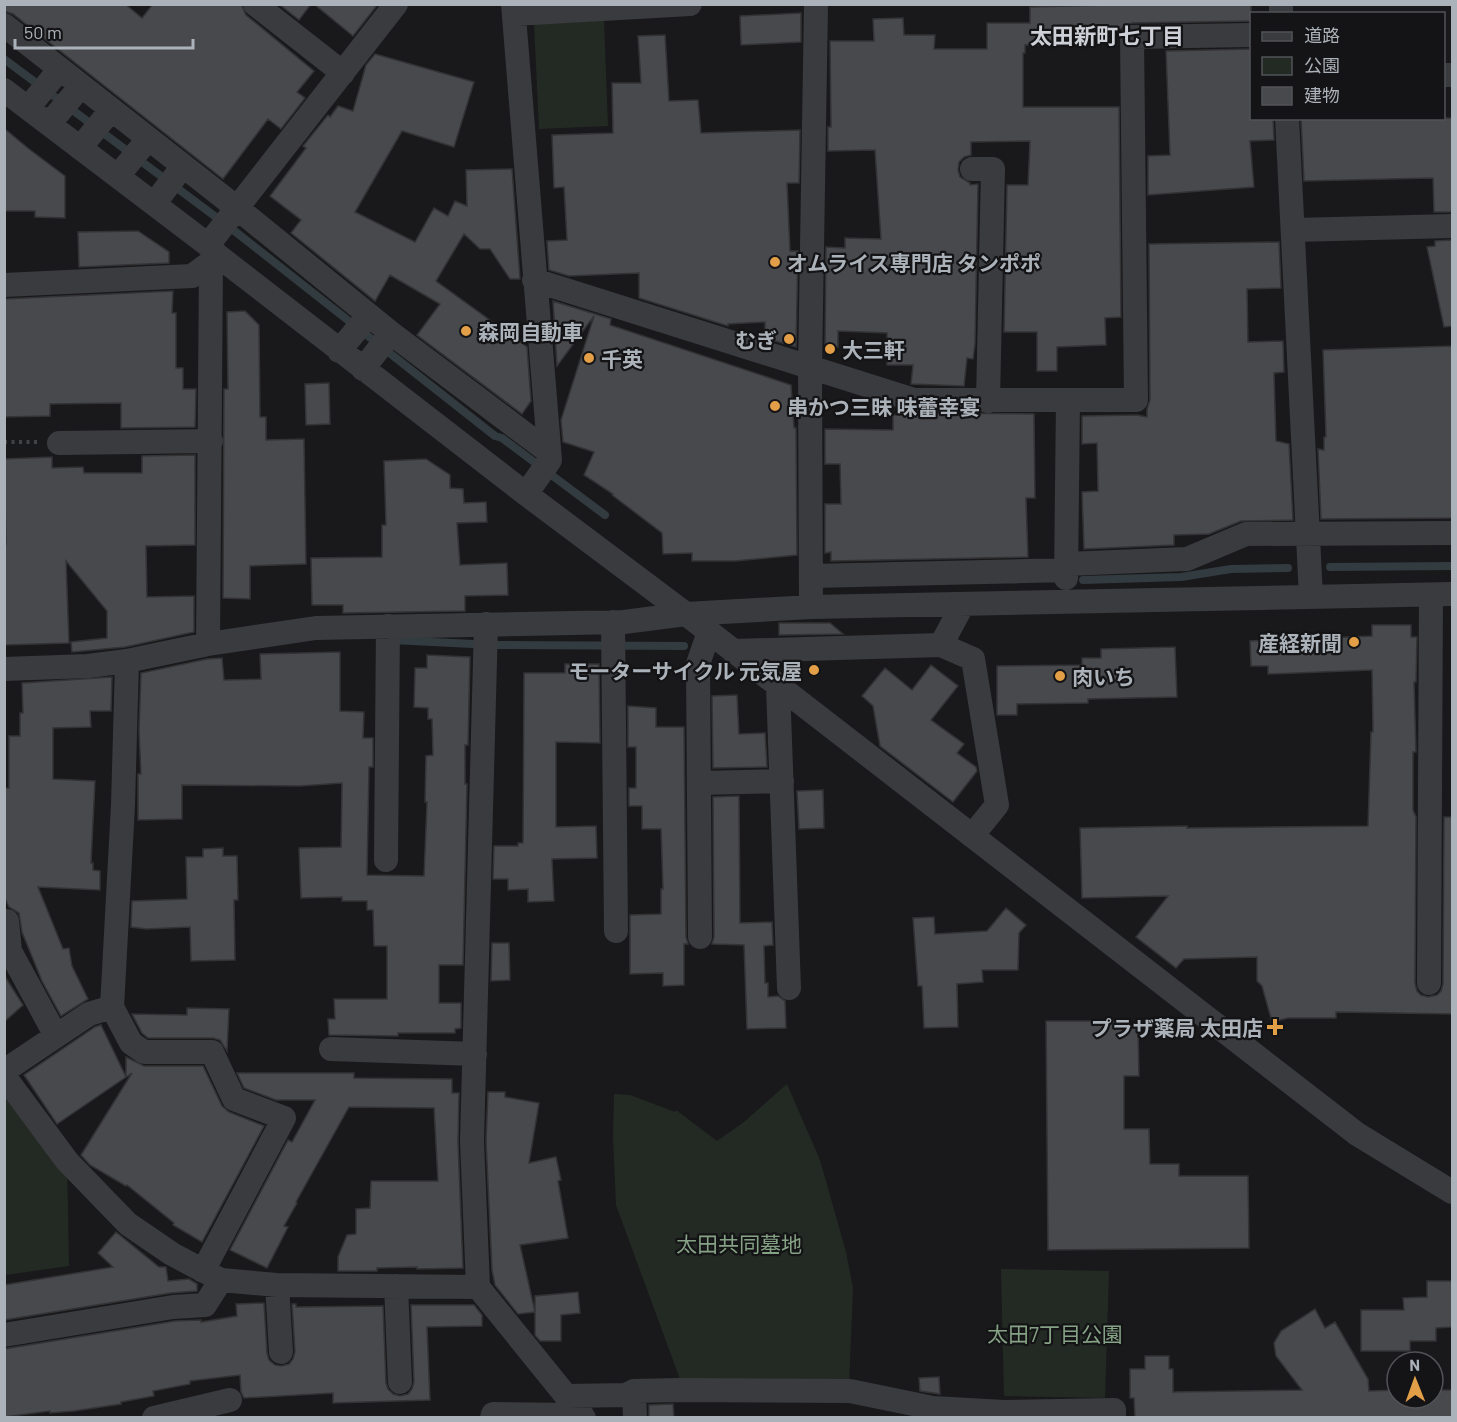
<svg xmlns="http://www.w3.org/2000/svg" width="1457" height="1422" font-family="Barlow,'Noto Sans JP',sans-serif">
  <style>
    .green { fill: #232a23 }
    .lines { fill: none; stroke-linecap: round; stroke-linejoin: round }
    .stream { stroke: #323b40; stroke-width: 8 }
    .building { fill: #48494d; stroke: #333336; stroke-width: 1.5 }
    .path { stroke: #404346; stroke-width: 4; stroke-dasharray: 3 4.5; stroke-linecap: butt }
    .minor { stroke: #3a3b3f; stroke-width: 24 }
    .poi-dot { fill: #e39e48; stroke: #141416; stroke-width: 2 }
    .labels { text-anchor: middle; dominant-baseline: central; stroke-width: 4.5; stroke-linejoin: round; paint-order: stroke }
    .poi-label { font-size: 21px; font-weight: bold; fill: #acb2b9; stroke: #141416; text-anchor: start }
    .park-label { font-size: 21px; fill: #86a285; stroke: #141416 }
    .neighbourhood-label { font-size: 22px; font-weight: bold; fill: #cdd0d6; stroke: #141416 }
  </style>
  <rect width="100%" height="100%" fill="#19191b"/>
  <path class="green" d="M604,20L608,126L539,129L534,23Z
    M787,1084L820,1160L846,1252L853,1288L849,1386L681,1382L616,1205L613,1138L614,1094L630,1095L675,1112L676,1110L717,1141L744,1122Z
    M20,1096L67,1161L69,1266L5,1275L4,1098Z
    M1001,1269L1109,1271L1105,1398L1004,1396Z"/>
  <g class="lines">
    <path class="stream" d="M4,59L232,229L495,436L502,438L605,515
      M1330,567L1452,566
      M1083,580L1181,577L1231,569L1288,568
      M392,640L493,645L684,646"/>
  </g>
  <path class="building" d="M4,4H125L142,18L153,4H241L246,15L314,71L297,92L305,98L281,129L268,119L223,179L13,14L4,11Z
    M279,4H311L299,20Z
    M314,4H378L353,36Z
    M1150,4H1251V21L1132,23L1125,25L1121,29H1063V45H1025V53H1023V107H1119L1121,317L1105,318L1106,345L1057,347V371H1037V332H1004L1007,185H1028L1030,141L971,142V155L964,157L959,162L958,170L960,177L970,183V185L978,184L975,344L973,359L967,358L964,386L911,384L913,365H887V333L838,331V347H825L826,247L845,248V238L881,239L875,150L828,151V127H831L830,41H874L873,19L903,18L904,35H935L934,49H987V23H1030V7Z
    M801,13V42L741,45L740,16Z
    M665,35L669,101L698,100L701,133L800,130L799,183H787L790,251H798L796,347L765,338V322L728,324V326L639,298V273L569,276L549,270L547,241L567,240L564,187L554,188L552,135L613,133L612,83H641L638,36Z
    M1251,49V118H1273L1274,140L1250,141L1254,187L1148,195V156L1170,155L1166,51Z
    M375,54L474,82L454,147L402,131L355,212L415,242L434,208L448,216L455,201L467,206L466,170L512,169L520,279H510L490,249H480L464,234L436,281L527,347L531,401L522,414L417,335L440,304L390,275L375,301L291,233L301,220L270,196L306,148L303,146L328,115L330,117L338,106L353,111L366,65Z
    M1301,118H1452V212H1434L1433,178L1304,181Z
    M5,129L29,149L65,176V218L35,217V211H5Z
    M138,231L169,252V263L79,267L78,232Z
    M1452,240V326L1444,327L1427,247L1435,246V241Z
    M1279,242L1281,288L1247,289L1248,342L1283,341L1284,372L1274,373L1276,441L1289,444L1293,520L1241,521L1209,534L1174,535V545L1084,549L1082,492L1098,491L1097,443L1082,444V416L1137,415L1147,417V409L1150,400L1149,244Z
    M173,291L172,313H176V368H183V389H196L195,427L121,428V403L50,404V416L4,417V299Z
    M553,301L611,319L610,325L791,385L794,428H796L797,555L735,561H692V553L663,554L662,533L612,495L613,494L584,475L594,452L563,442L561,420L594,316L557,366Z
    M245,311L259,325L260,417H266V440L304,439L306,564L250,566V599L223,598L224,389H228L227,312Z
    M1452,346V518L1321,519L1318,449L1324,450V437H1326L1323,350Z
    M329,383L330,424L306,425L305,384Z
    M908,413L1034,414L1035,498H1026L1028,557L831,561V552L825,553V504H841L840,464H825V429L893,430V415H907Z
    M195,455V545L146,546L147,597L194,596V632L125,647L72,652L71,642L107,638V611L66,561L69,643L4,645V544H6L4,459L52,457V468L83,467L84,473H142V456Z
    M426,459L450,475V488L463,489L464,503L486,502L487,522L457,523L460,565L507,563L508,595L465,596V611L343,613V605H312L311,558L382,557V525H386L384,461Z
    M779,623H830L843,634L779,635Z
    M1372,625H1411V637H1417L1416,682H1414L1416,752H1413V810L1416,817L1415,983L1417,991L1421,995L1428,997L1437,995L1441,991L1443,984L1444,817H1452V1014L1336,1012V1018H1288L1272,1022L1262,986L1257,981V957L1184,959L1176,968L1136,937L1168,896L1082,898L1080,828L1187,826V828L1368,826L1371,732H1373L1372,670L1268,674V666H1251L1250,641L1372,636Z
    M1175,647L1177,697L1088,699V703L1017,704V715H997V666L1082,665V658H1101V649Z
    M340,652V711L364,712L363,738H373V767H369L367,875L424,876L427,802H425L426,756L433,755L432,719H428V708L414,707L415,668H427V655L470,657L468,745H465V784H467L463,965H439V1003H461V1028L455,1029V1033H398V1036L329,1035L328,1019H335L334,999H387V946H374L373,910H367V901H342V897L301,898L299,848L341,847L342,783L300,786L182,785V819L138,820V774H141L139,731L141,673L207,659L222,658L224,680L261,679L260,654Z
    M565,664H599L600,743L556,742V827L596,826L597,858L552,859L554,901L528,902V889L508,890V879H493L494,846H518V843H523L524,673H565Z
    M931,665L958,686L931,720L964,744L957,753L976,767L977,771L953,802L880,746L873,706L862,696L885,668L912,690Z
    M112,677L111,711H90L91,727L53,728V779L95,781L91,863H93V870L100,871V890L38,887L63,949L69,948L72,966L88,999L61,1016L42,981L22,932L19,913L9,907L4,896V788H9V736H20V713H23L22,683Z
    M737,695L739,734L765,733L767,767L713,768L712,696Z
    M628,706L656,708V727H684L686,937L688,944H684V985L663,986V973L630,974V915L661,914V889H663L661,829H642V806H629V788H636V747H628Z
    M823,790L824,828L799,829L797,791Z
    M739,796L740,923L772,922L773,945L764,946L765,983H768V997L778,996L785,1001L786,1028L747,1029L744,945L712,944L714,937L713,797Z
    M223,848V856H237L238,900H234L235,960L191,961L190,927L146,929L131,927L132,901L187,899L186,857H203V849Z
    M1006,908L1026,925L1019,933L1018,970H982L983,982L957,984L958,1027L924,1028L922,986H918L913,918L934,917L935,934L987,931Z
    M492,943H509L510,980L491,981Z
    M4,975L23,1005L4,1022Z
    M187,1008L229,1009L227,1051L220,1040L213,1038H148L142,1033L132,1014L187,1015Z
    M1046,1021H1125V1026L1138,1025L1139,1076H1124V1129H1149L1150,1164H1179V1176H1248L1249,1248L1048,1250Z
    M101,1025L126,1077V1057L144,1066H203L222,1106L229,1112L264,1126L202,1242L173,1225L174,1223L127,1185L126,1186L90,1165L81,1155L132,1073L57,1124L24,1075L95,1027Z
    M237,1073H354V1078L452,1079V1093H459L458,1142L463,1268L417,1269V1267L377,1268V1271H338V1257L347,1235L356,1234V1209L370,1208L371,1181H438L434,1108L349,1107L296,1202L297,1203L284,1226L288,1227L267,1268L230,1250L288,1140L292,1142L315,1100H276L244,1088Z
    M488,1092H505V1097L539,1103L529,1163L556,1157L561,1180L558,1181L568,1238L520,1245L535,1312L518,1314L495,1285L492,1270L486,1141Z
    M116,1232L159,1267H166L168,1281L189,1279L197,1284V1291L171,1293L4,1320V1285L113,1267L98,1253Z
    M1427,1281H1452V1327L1436,1328V1341H1410V1351H1361V1310H1404L1403,1298L1427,1297Z
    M578,1292L580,1313L561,1315V1341H540L535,1335V1296Z
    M264,1303L267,1353L269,1360L275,1365L281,1366L289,1364L293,1359L295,1352L292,1304H296V1307L383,1306L386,1383L388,1389L393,1394L400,1396L408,1394L412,1389L414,1382L411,1305H474L482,1315V1326L427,1327L430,1400L333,1403V1393L244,1398L241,1392L240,1375L190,1381V1384L153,1391L154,1396L121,1402V1404L74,1411L50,1413V1411L4,1417V1349L175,1321L201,1320V1322L237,1316L236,1304Z
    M1315,1309L1325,1328L1335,1322L1368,1379L1369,1391L1397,1390V1398H1433V1390H1452V1418H1135L1134,1398H1130V1369H1145V1356H1169V1369H1173V1392L1302,1390L1276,1356L1274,1343L1281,1331Z
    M939,1377L940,1394L920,1391L919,1378Z
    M673,1404L674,1418H649V1405Z"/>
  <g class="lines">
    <path class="path" d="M4,442H37"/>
    <path class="minor" d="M255,4L343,73
      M513,4L550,460L526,494
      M1281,4V14
      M514,14L690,4
      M4,25L237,208L391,333L549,452
      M1444,75H1452
      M4,90L208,245L217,255L526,494L686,614L1357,1134L1452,1192
      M28,108L59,70
      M1287,118L1311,597
      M49,124L81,86
      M80,148L111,110
      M972,169H993L988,401
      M118,176L148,139
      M154,204L183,166
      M1294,230L1452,226
      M208,245L396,4
      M534,280L914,400H1136L1132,37L1252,35
      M4,285L192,276L211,262L217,255
      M339,351L369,315
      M363,369L391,333
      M59,443L211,441
      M1066,564L1187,559L1246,534L1452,533
      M811,576L1066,570
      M1066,578L1068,400
      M811,607L810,369L816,4
      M613,622L616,931
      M486,624L472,1141L478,1287L584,1418
      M208,644L211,262
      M941,645L963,604
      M733,651L941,645L973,659L997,805L972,836
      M127,661L123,805L112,1007L131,1043L144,1052H212L234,1099L284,1118L203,1271
      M4,669L88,666L127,661L208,644L316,628L624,622L686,614L811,607L1452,594
      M778,686L789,988
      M699,783L782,781
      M386,860L388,626
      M7,921L10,951L56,1036
      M700,937L698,664L709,632
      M1429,983L1431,595
      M331,1049L475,1054
      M4,1071L89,1014L112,1007
      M4,1076L67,1161L128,1224L172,1254L221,1280L277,1285L478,1287
      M277,1285L281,1352
      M396,1286L400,1382
      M4,1335L173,1307L205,1305L221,1280
      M634,1391L635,1418
      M568,1396L626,1395L634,1391L679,1390L850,1391L933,1408L1004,1412L1114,1410V1418
      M154,1418L230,1400
      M492,1418L493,1414L582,1415"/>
  </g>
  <g class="poi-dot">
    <circle cx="775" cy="262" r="6"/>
    <circle cx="466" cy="331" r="6"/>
    <circle cx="789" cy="339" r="6"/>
    <circle cx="830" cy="349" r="6"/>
    <circle cx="589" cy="358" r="6"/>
    <circle cx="775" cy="406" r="6"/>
    <circle cx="1354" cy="642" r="6"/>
    <circle cx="814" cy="670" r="6"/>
    <circle cx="1060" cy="676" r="6"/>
    <path d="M1272 1018h6v6h6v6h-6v6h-6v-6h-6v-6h6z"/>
  </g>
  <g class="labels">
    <g class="poi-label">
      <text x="787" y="262">オムライス専門店 タンポポ</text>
      <text x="478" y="331">森岡自動車</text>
      <text x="777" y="339" text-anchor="end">むぎ</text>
      <text x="842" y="349">大三軒</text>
      <text x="601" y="358">千英</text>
      <text x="787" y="406">串かつ三昧 味蕾幸宴</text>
      <text x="1342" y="642" text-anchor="end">産経新聞</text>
      <text x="802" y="670" text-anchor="end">モーターサイクル 元気屋</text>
      <text x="1072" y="676">肉いち</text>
      <text x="1263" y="1027" text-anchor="end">プラザ薬局 太田店</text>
    </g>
    <g class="park-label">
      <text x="739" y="1243">太田共同墓地</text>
      <text x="1055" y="1333">太田7丁目公園</text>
    </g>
    <g class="neighbourhood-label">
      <text x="1107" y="35">太田新町七丁目</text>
    </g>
  </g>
  <rect width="1457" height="1422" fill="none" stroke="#acb2b9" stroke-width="12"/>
  <rect x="1250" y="12" width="195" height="108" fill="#141416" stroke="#515357" stroke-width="1.5"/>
  <rect x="1262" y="32" width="30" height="9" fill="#3a3b3f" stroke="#515357" stroke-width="1.5"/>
  <text x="1304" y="42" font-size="18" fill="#acb2b9">道路</text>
  <rect x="1262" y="57" width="30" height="18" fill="#232a23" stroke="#515357" stroke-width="1.5"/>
  <text x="1304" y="72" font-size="18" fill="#acb2b9">公園</text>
  <rect x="1262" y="87" width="30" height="18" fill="#48494d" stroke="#515357" stroke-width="1.5"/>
  <text x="1304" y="102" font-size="18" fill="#acb2b9">建物</text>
  <g transform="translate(1415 1380) rotate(359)"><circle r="28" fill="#141416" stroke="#515357" stroke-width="1.5"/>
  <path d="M0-4.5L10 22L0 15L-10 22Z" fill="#e39e48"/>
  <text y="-9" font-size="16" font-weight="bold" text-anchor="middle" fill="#acb2b9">N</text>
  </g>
  <path d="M15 39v9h178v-9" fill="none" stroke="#acb2b9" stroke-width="3"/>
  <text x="24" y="39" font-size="18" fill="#acb2b9" stroke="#141416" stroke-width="4.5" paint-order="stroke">50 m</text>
</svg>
